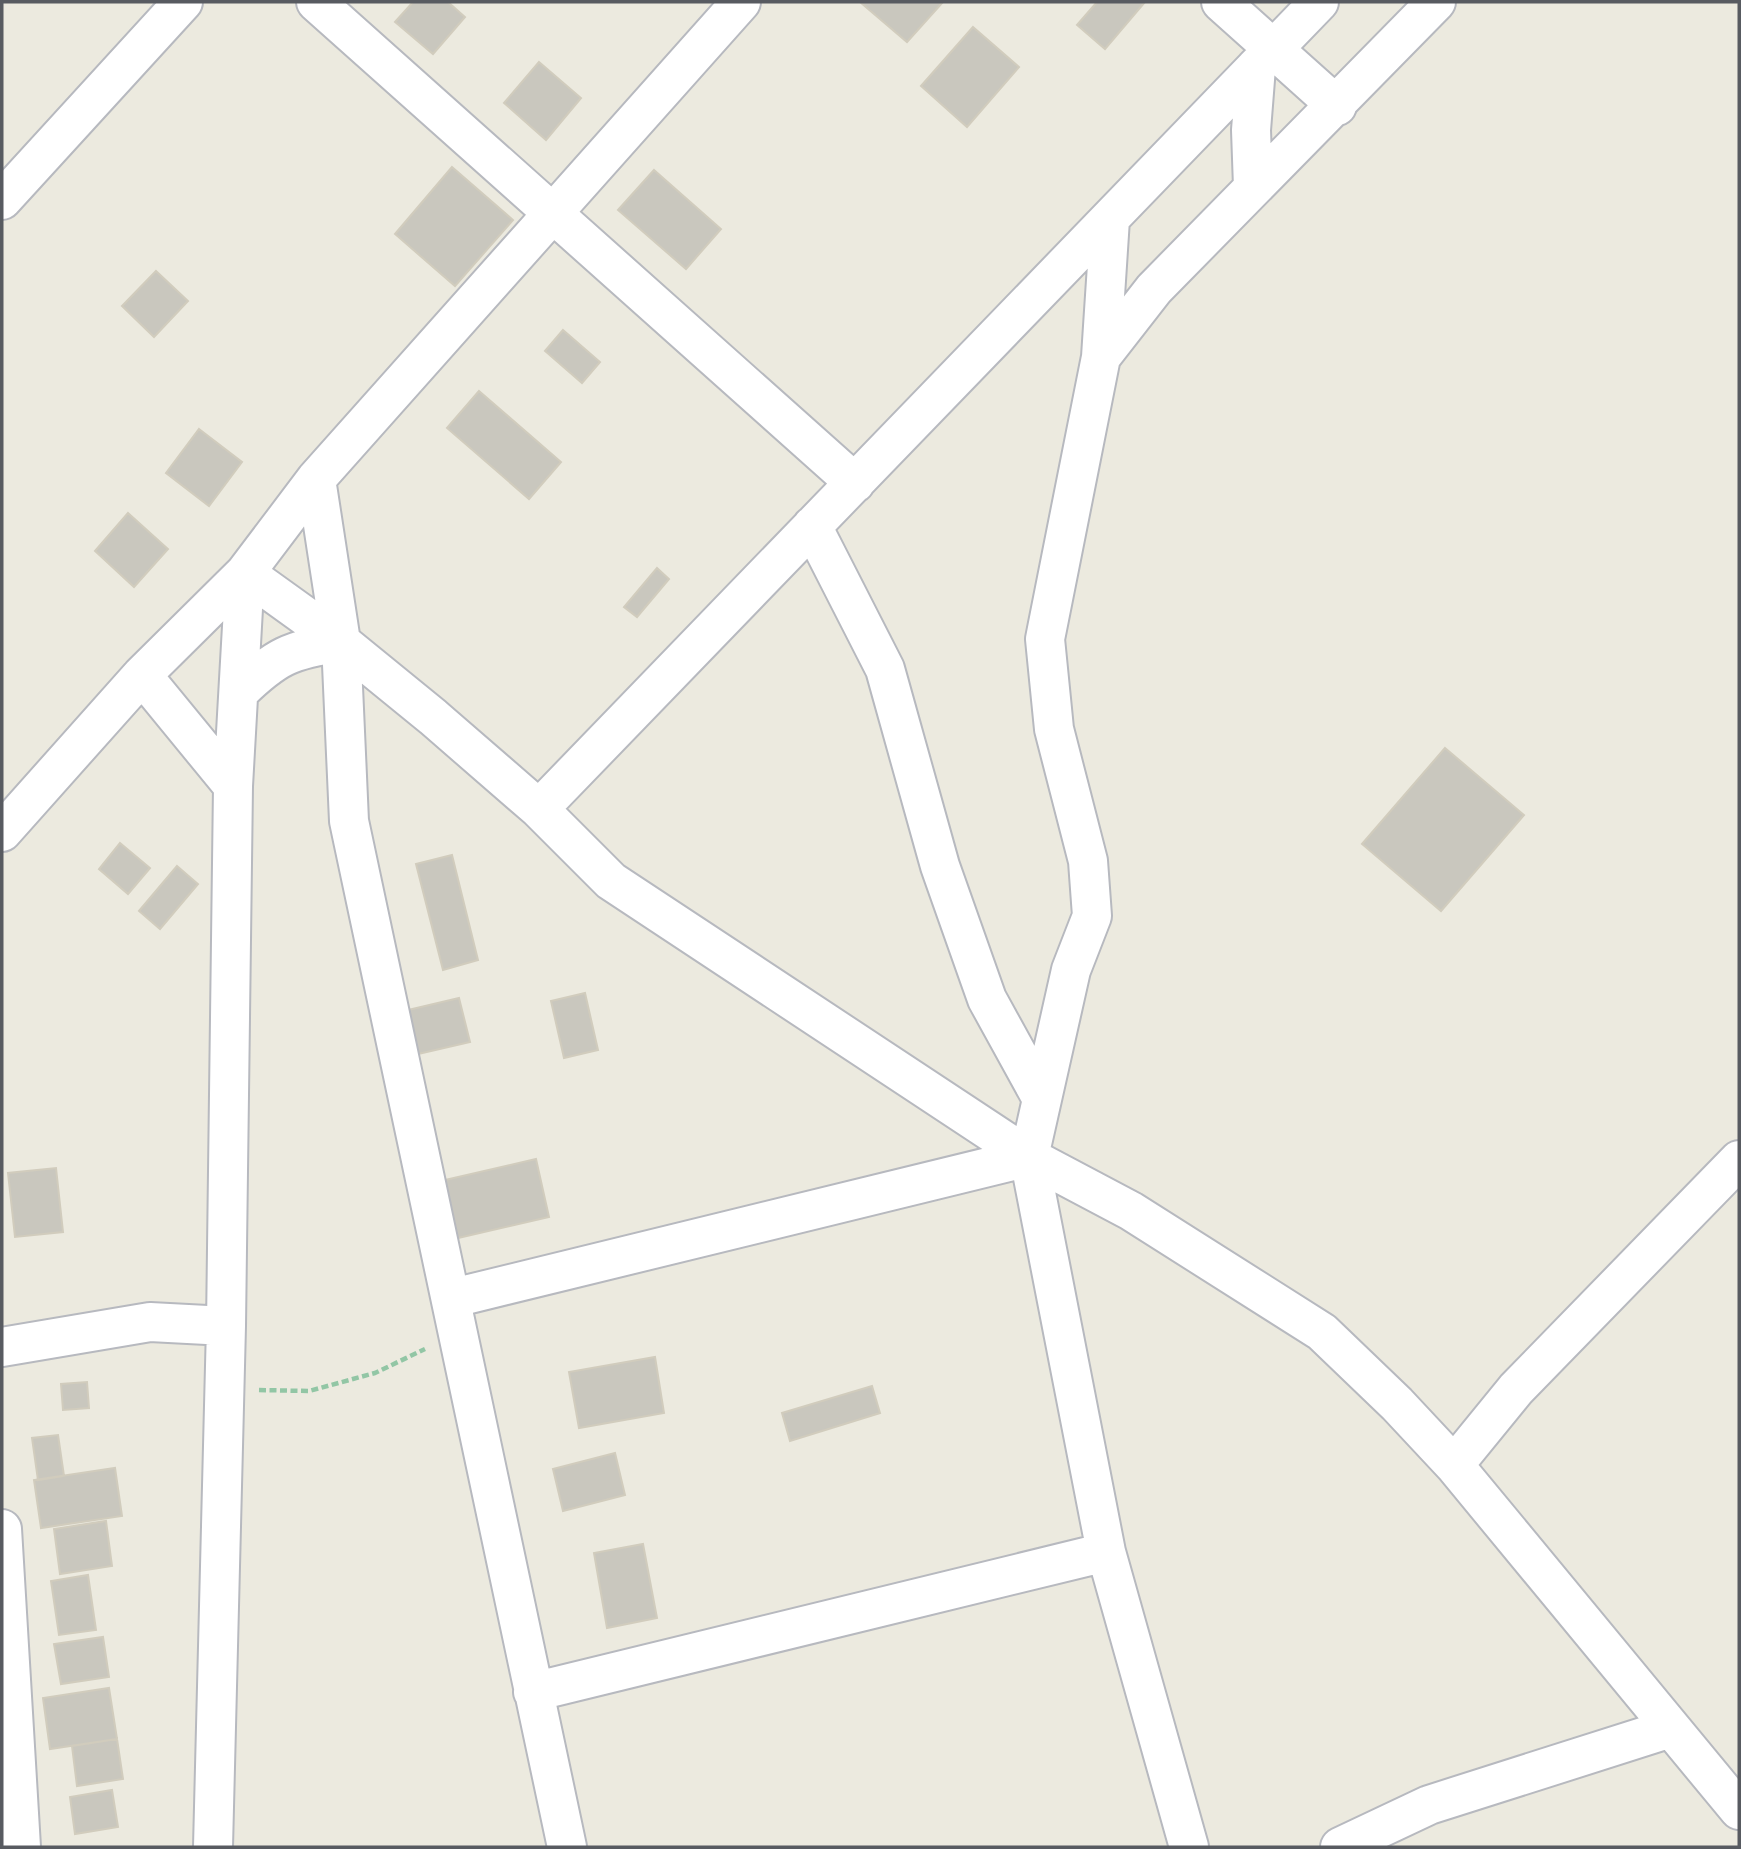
<svg xmlns="http://www.w3.org/2000/svg" width="1741" height="1849" font-family="Lato,sans-serif">
  <style>
    .building { fill: #c9c7be; stroke: #d1ccbd; stroke-width: 2 }
    .lines { fill: none; stroke-linecap: round; stroke-linejoin: round }
    .street-casing { stroke: #b7b9bf; stroke-width: 42 }
    .path { stroke: #92c6a5; stroke-width: 4.5; stroke-dasharray: 7 3.5; stroke-linecap: butt }
    .street { stroke: #fff; stroke-width: 38 }
  </style>
  <rect width="100%" height="100%" fill="#eceadf"/>
  <path class="building" d="M413,2H448L465,17L433,54L395,22Z
    M860,2H943L907,42Z
    M1097,2H1145L1105,49L1077,25Z
    M973,27L1019,67L967,127L921,86Z
    M539,62L581,98L546,140L504,103Z
    M452,167L513,220L455,286L395,234Z
    M654,170L721,229L686,269L618,210Z
    M156,271L188,301L154,337L122,306Z
    M563,330L600,362L582,383L545,351Z
    M479,391L561,462L529,499L447,428Z
    M199,429L242,462L209,506L166,473Z
    M128,513L168,549L134,587L95,551Z
    M657,568L669,579L637,617L624,607Z
    M1445,748L1524,815L1441,911L1362,844Z
    M120,843L150,868L128,894L99,869Z
    M452,855L478,960L443,970L416,864Z
    M177,866L198,884L160,929L139,911Z
    M585,993L598,1050L564,1058L551,1001Z
    M459,998L470,1042L418,1054L408,1010Z
    M536,1159L549,1217L458,1238L445,1180Z
    M56,1168L63,1232L15,1237L8,1173Z
    M655,1357L664,1413L579,1428L569,1372Z
    M87,1382L89,1408L63,1410L61,1384Z
    M872,1386L880,1413L790,1441L782,1413Z
    M58,1435L64,1476L38,1480L32,1438Z
    M615,1453L625,1495L563,1511L553,1469Z
    M115,1468L122,1516L41,1528L34,1480Z
    M106,1521L112,1566L60,1574L54,1529Z
    M643,1544L657,1618L607,1628L594,1553Z
    M88,1575L96,1630L59,1635L51,1581Z
    M103,1637L109,1677L61,1684L54,1644Z
    M109,1688L117,1739L50,1749L43,1698Z
    M117,1739L123,1779L77,1786L72,1746Z
    M112,1790L118,1827L75,1834L70,1797Z"/>
  <g class="lines">
    <g class="street-casing">
      <path id="street" d="M316,2L855,483
        M1221,2L1337,106
        M1253,187L1251,130L1256,67
        M2,200L183,2
        M1110,219L1101,357L1045,639L1054,729L1088,861L1092,916L1071,970L1029,1157L1106,1552L1189,1847
        M1101,357L1154,289L1436,2
        M316,479L341,642L349,821L567,1847
        M812,526L885,669L940,866L987,999L1042,1099
        M245,573L341,642L433,717L539,809L611,881L1029,1157L1131,1211L1322,1332L1397,1404L1454,1465L1739,1810
        M142,675L233,786
        M239,692C276,656 290,650 341,642
        M539,809L1319,2
        M2,832L142,675L245,573L316,479L741,2
        M453,1298L1029,1157
        M226,1326L233,786L245,573
        M2,1347L150,1322L226,1326L213,1847
        M1454,1465L1516,1389L1739,1160
        M2,1529L21,1847
        M533,1692L1106,1552
        M1340,1847L1429,1805L1671,1728"/>
    </g>
    <path class="path" d="M259,1390L309,1391L375,1373L425,1349"/>
    <use href="#street" class="street"/>
  </g>
  <rect width="1741" height="1849" fill="none" stroke="#585b61" stroke-width="7"/>
</svg>
